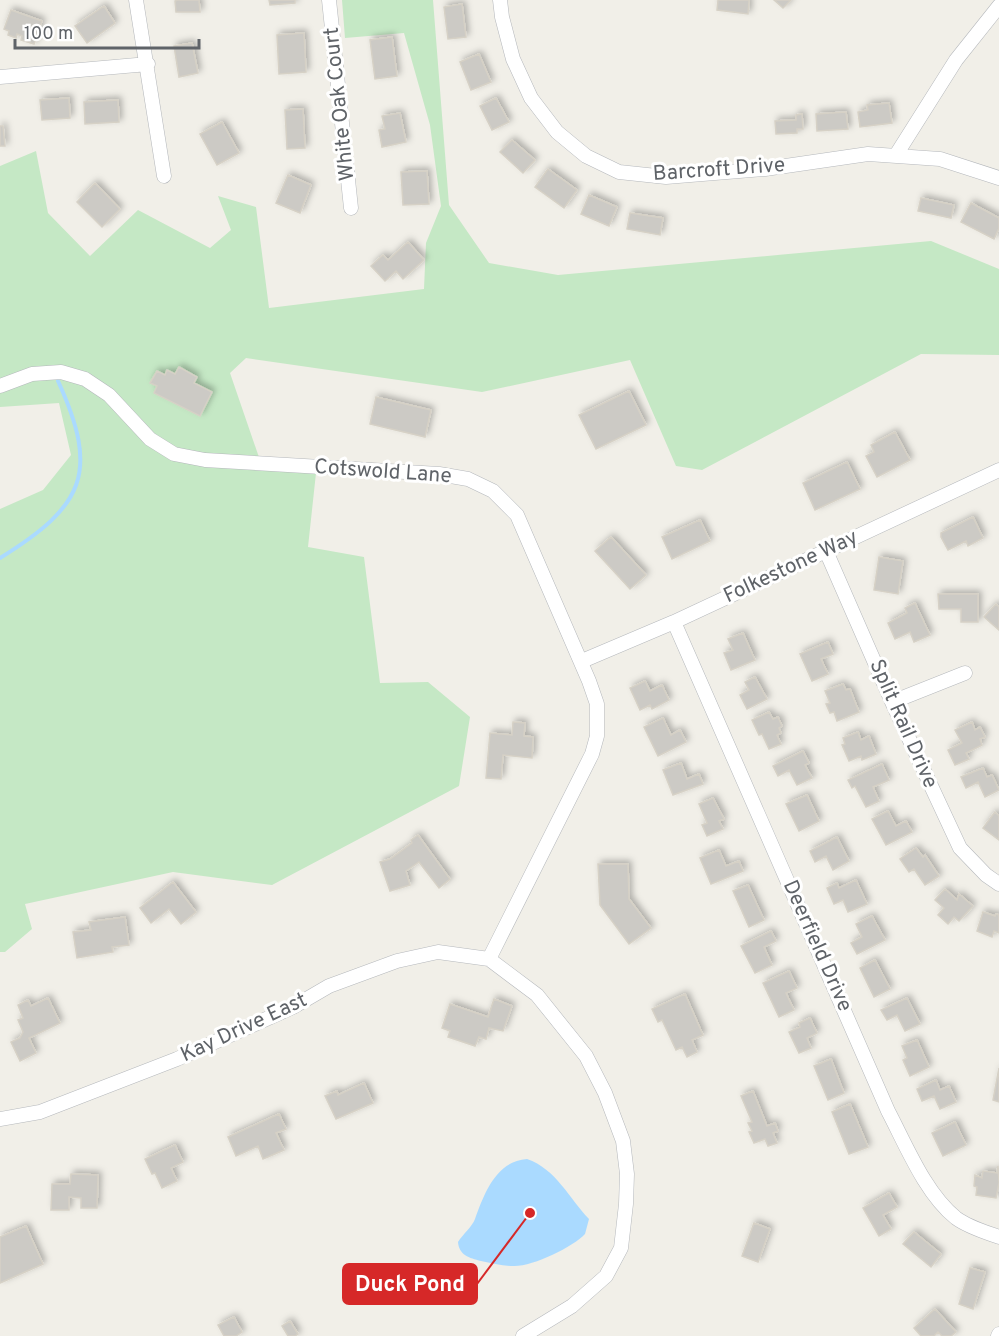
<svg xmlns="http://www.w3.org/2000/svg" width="999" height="1336" font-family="Overpass,sans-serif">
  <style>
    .green { fill: #c5e8c5 }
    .water { fill: #aadaff }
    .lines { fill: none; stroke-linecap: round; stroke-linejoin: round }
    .stream { stroke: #aadaff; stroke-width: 4 }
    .building { fill: #cccac5; stroke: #d6d1c6; stroke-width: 1.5; filter: url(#shadow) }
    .street-casing { stroke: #b5b8bc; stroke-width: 15 }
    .street { stroke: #fff; stroke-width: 14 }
    .labels { text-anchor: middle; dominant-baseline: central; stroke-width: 6; stroke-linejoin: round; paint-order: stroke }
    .street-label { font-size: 21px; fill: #5f6368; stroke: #fff }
    .leader { fill: none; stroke: #d62828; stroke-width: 2 }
    .callout-dot { fill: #d62828; stroke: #fff; stroke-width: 2 }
    .callout { fill: #d62828; stroke: #d62828; stroke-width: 2 }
    .callout-label { font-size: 22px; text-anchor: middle; font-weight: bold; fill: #fff }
  </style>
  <defs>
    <filter id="shadow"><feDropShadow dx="3" dy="-3" stdDeviation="3" flood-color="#0004"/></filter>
  </defs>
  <rect width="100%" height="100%" fill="#f1efe8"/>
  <path class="green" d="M342,0H433L449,205L489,263L558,275L931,241L999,269V355L921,354L702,470L676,466L630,360L482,392L246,358L230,373L263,469L316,473L308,547L364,557L380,683L428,682L470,717L459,786L272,885L173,872L25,904L32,929L5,952H0V509L43,490L71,455L59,403L0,407V166L36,151L48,213L90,256L138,210L210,248L231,230L218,196L256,207L269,308L424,289L426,243L441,206L430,125L404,33L345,38Z"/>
  <path class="water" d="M527,1159C556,1169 569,1198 589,1219L585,1234C573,1247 532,1267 513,1266C503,1266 491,1263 481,1261C469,1258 459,1255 458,1242C463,1234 472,1227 475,1219C484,1194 496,1161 527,1159Z"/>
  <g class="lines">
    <path class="stream" d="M0,558C84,506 100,473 58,381"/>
  </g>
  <path class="building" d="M178,0H199L200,12H176L175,1Z
    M269,0H295V3L270,5Z
    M718,0H749L748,14L717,10Z
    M774,0H791L783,8Z
    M462,4L466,37L448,39L444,7Z
    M104,6L115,23L87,43L75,26Z
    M11,10L42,21L34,44L21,40L22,36L17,34L16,38L8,35L9,31L4,29Z
    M304,33L306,72L279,74L277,35Z
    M392,37L397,76L375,79L370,40Z
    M192,43L198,73L179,77L174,46Z
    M479,54L491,82L471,90L460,62Z
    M69,98L70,118L42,120L40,100Z
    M496,98L509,122L492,130L480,106Z
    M118,100L119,122L85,124L84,102Z
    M889,103L892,123L860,127L858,112L868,110L867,105Z
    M303,109L305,148L287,149L285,110Z
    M846,112L848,129L817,131L816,114Z
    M400,113L406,142L382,147L379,130L385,129L382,116Z
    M802,114L803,129H797V133L776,134L775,121L796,120V115Z
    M222,122L239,153L217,165L200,134Z
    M0,126H3L5,146H0Z
    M512,140L535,160L523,173L500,152Z
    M548,169L577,190L564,208L535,187Z
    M427,171L429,204L403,205L401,172Z
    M288,175L311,185L300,213L276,203Z
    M95,183L120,209L102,227L77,202Z
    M589,195L617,207L609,226L581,214Z
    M921,198L954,205L951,218L918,211Z
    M971,203L999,218V228L994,239L961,222Z
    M630,213L663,218L660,235L627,229Z
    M408,242L424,260L403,279L396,271L385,281L371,266L383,255L388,260Z
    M179,367L197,377L194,383L212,392L200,416L154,393L157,386L150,383L157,371L165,375L167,370L175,374Z
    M629,391L646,425L596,449L579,415Z
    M376,397L431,410L425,437L370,424Z
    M895,432L910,460L877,477L866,456L874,452L871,445Z
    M847,462L860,489L815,510L803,483Z
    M973,517L983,538L968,546L966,541L948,550L941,537V533Z
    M700,520L710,541L672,559L662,537Z
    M611,537L646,575L630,589L595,551Z
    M879,557L903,561L898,594L874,590Z
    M938,594H978V622H961V609H939Z
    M915,603L930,635L914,642L910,632L895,639L888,623L907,613L905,608Z
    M996,604L999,607V630L984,617Z
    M743,633L755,660L731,670L724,653L733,650L728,639Z
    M828,642L833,654L821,659L828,674L812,681L800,654Z
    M755,677L767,699L747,709L740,695L749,690L745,682Z
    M645,681L650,691L662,685L669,700L652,709L650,705L640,710L630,688Z
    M843,684L846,690L850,689L859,712L837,721L834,712L830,713L826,704L830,703L825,691Z
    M769,712L773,719L778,717L782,726L779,728L781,733L777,735L781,744L769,749L762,734L759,735L752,720Z
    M663,718L671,735L680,730L686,742L658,756L644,727Z
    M513,722L525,723L524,736L533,737L532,758L503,755L501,779L486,778L490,733L512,735Z
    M972,722L975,730L980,727L985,737L980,739L982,745L966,753L969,759L955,765L948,750L962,743L955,730Z
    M858,732L861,740L869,736L876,754L862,760L861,756L849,761L842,745L845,744L843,738Z
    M803,751L809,763L805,765L812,778L797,785L789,770L778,776L773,766Z
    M681,763L687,779L699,774L703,784L673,795L663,770Z
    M882,764L889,780L873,787L879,801L866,807L855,786L852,788L848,780Z
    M983,768L987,777L992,775L999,790L985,797L978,782L966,788L961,777Z
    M807,795L819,821L799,831L786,804Z
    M713,798L724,819L719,821L723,829L707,836L702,825L707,823L699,804Z
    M888,811L896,826L906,821L912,832L886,845L872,819Z
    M995,812L999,816V840L983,828Z
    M418,835L450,879L439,888L419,862L406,871L410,885L390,891L380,862L390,859L412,843L411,840Z
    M837,837L849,861L833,870L826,856L815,862L810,851Z
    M916,848L923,857L925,855L939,876L925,885L914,869L909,872L900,859Z
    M719,850L726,866L739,861L743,871L711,884L700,858Z
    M598,864H628L629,899L651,928L629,944L600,905Z
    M856,880L867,904L848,912L843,900L834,904L827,888L837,883L839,888Z
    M173,882L196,912L181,924L169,909L151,923L140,908Z
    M748,885L764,920L749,927L733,891Z
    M945,889L957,900L959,894L973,906L959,921L954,917L948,924L938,915L944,908L935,900Z
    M983,912L995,916L996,914L999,915V933L994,931L992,937L977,931Z
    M872,916L885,940L857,954L851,943L862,937L856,924Z
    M125,917L129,945L112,947L113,952L77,958L73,932L91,930L89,922Z
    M771,931L776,941L764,947L772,965L755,973L741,946Z
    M875,960L890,989L874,997L860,968Z
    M789,971L797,988L786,993L794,1010L779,1017L763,983Z
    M685,994L703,1035L692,1040L697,1052L687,1057L682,1047L676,1050L662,1020L658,1022L652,1009Z
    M48,998L60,1023L29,1038L36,1053L20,1061L11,1042L20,1038L23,1032L18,1020L23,1018L18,1005L28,1000L31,1006Z
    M907,998L920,1024L905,1031L897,1015L887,1020L881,1010Z
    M494,999L512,1006L503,1031L489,1028L486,1039L479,1037L475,1046L448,1037L450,1031L442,1028L450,1004L488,1017Z
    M810,1018L817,1033L807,1038L811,1048L799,1053L789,1032L800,1027L799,1023Z
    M917,1040L929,1067L910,1076L903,1060L907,1058L902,1046Z
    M831,1059L844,1093L828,1100L814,1066Z
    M999,1068V1102L993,1100Z
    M936,1080L940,1090L949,1086L956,1102L940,1109L934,1096L922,1101L917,1089Z
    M364,1083L373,1103L336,1119L325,1096L337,1091L338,1095Z
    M753,1091L767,1126L775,1123L778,1131L773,1133L777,1143L768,1146L765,1139L754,1143L749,1132L752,1131L748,1123L752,1122L741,1096Z
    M850,1104L868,1147L849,1154L832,1112Z
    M279,1114L286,1129L276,1133L284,1150L263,1159L258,1146L236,1156L228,1137Z
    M955,1122L966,1145L943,1156L932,1133Z
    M175,1145L183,1162L171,1168L177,1181L162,1188L155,1173L152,1174L145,1159Z
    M998,1166L999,1183L996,1198L976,1195L977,1187L974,1186L975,1175L982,1178L983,1171L997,1173Z
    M71,1174L98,1175L97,1208H81V1198L69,1197V1210H51L52,1184H70Z
    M889,1193L897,1207L883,1215L891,1229L879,1236L863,1208Z
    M754,1223L770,1229L758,1262L742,1256Z
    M26,1226L43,1264L0,1283V1237Z
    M914,1232L941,1254L931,1267L903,1244Z
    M970,1268L985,1272L973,1309L959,1304Z
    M935,1309L956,1332L951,1336H942L938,1332L934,1336H921L914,1328Z
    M234,1317L242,1332L236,1336H224L218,1325Z
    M290,1321L298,1334L295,1336H288L282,1326Z"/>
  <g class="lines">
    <g class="street-casing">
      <path id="street" d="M136,0L164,176
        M329,0L351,208
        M500,0L502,17L513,59L531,98L557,132L586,156L619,172L666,177L765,169L868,154L940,159L999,178
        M0,77L148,64
        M896,155L956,60L999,6
        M0,386L32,374L61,372L85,379L109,395L150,439L174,454L205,460L439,474L468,479L493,491L517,515L589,681L597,704V736L592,754L489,959
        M826,551L892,702L960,848L986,875L999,884
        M674,622L888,1111C906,1145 925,1193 956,1218C968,1227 985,1232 999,1237
        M582,661L674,622L999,470
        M892,702L965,673
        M0,1119L40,1112L177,1059L293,1007L329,986L397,961L438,952L489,959L537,995L586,1056L605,1093L623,1141L627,1174L626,1204L621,1248L606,1276L572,1306L523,1336
        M998,1336L999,1334"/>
    </g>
    <use href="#street" class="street"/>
  </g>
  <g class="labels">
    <g class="street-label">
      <text transform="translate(340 104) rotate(-96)">White Oak Court</text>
      <text transform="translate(719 170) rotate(-4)">Barcroft Drive</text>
      <text transform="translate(383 472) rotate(4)">Cotswold Lane</text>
      <text transform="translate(791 567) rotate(-25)">Folkestone Way</text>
      <text transform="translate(903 724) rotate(66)">Split Rail Drive</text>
      <text transform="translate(817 946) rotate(66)">Deerfield Drive</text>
      <text transform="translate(244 1028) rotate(-25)">Kay Drive East</text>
    </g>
  </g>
  <path class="leader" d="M530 1213L477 1284"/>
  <circle class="callout-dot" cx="530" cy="1213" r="6"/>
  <rect class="callout" x="343" y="1264" width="134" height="40" rx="6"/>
  <g class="callout-label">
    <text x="410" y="1291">Duck Pond</text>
  </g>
  <path d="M15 39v9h184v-9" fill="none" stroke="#5f6368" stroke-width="3"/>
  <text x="24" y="39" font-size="18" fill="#5f6368" stroke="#ffffff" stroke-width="4.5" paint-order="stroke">100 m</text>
</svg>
